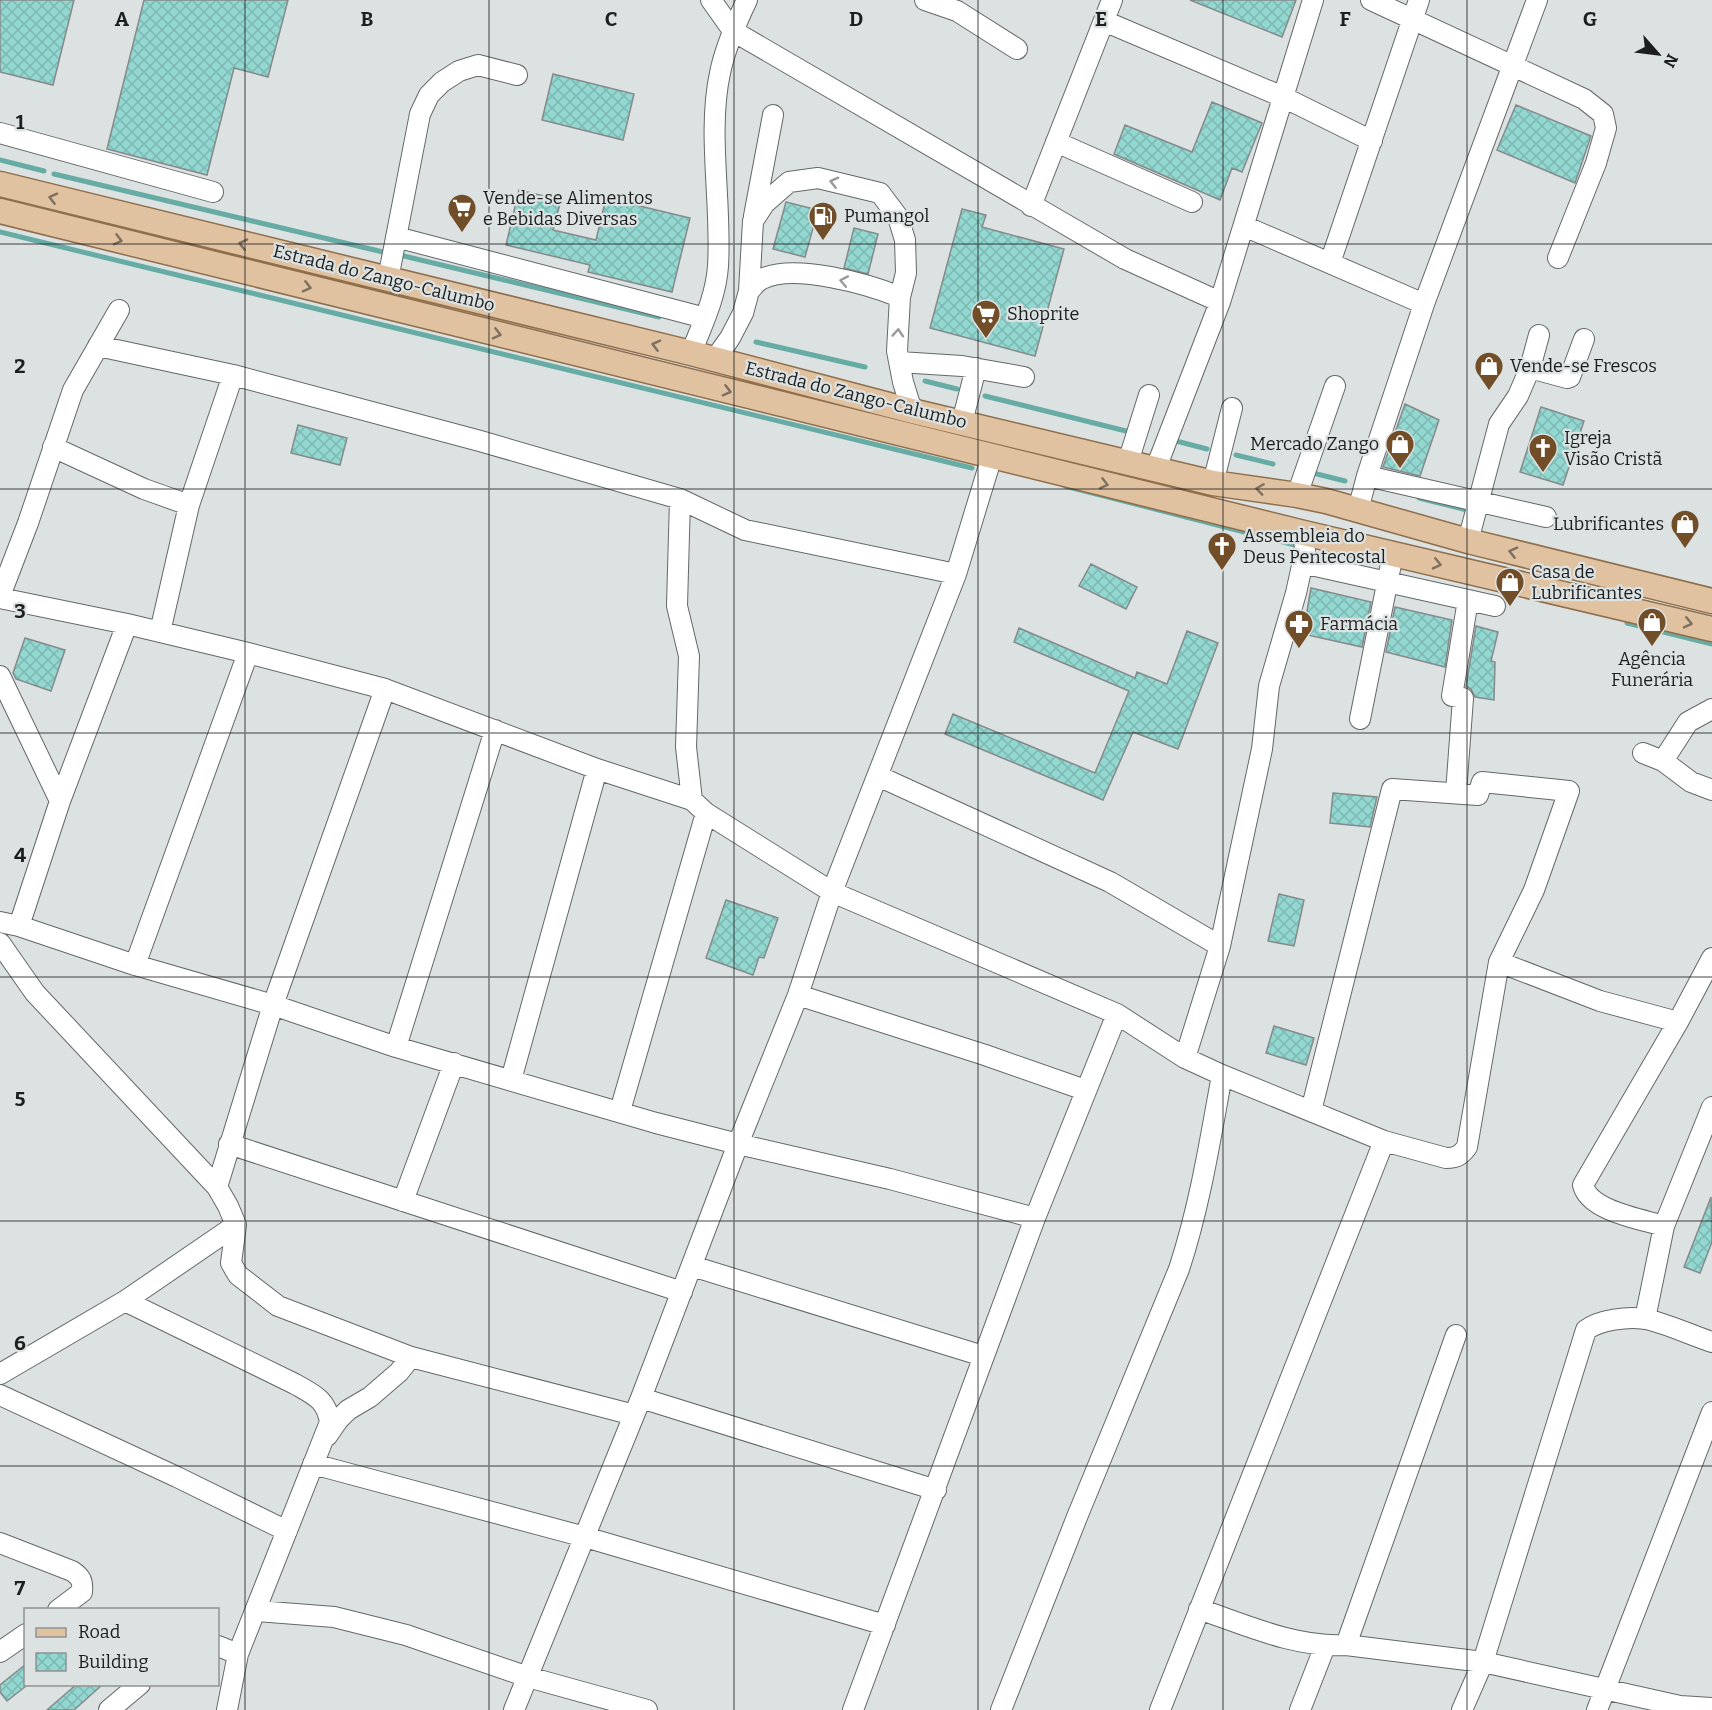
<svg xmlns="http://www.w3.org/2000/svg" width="1712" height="1710" font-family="Bitter,serif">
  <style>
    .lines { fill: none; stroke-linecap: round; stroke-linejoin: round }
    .stream { stroke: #67aba5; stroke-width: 5 }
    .building { fill: url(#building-cross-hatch); stroke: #858a8a; stroke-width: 1.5 }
    .minor-casing { stroke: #646868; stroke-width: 22 }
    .major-casing { stroke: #8e6e4b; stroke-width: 27 }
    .minor { stroke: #fff; stroke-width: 20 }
    .major { stroke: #e0c2a1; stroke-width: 24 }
    .oneway { stroke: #999a9a }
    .oneway2 { stroke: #7e7060 }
    .grid { fill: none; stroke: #1d1f1f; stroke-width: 1.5; stroke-opacity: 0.55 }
    .labels { text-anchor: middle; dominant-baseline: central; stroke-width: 4.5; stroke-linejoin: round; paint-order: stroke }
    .poi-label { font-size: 18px; fill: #1d1f1f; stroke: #dce1e1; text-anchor: start }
    .street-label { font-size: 18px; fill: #1d1f1f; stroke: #dce1e1 }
    .grid-label { font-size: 20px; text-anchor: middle; font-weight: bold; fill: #1d1f1f; stroke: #dce1e1; stroke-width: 4.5; stroke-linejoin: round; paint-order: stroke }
  </style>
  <defs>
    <pattern id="building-cross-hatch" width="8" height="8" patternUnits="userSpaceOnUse" patternTransform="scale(1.5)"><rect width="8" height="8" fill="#92d7d0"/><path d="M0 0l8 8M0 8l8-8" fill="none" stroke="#7db8b2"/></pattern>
  </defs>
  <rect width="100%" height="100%" fill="#dce1e1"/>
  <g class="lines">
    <path class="stream" d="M0,160L44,171
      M54,174L383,252
      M0,232L972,468
      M404,256L659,317
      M756,342L865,367
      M925,381L957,389
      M985,396L1130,432
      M1176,441L1207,449
      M1236,455L1273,464
      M1309,472L1345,481
      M1065,486L1295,545
      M1419,498L1467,510
      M1627,623L1712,644"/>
  </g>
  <path class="building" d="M0,0H74L53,85L0,72Z
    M144,0H288L268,77L234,68L207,175L107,149Z
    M1190,0H1296L1282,37Z
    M553,74L634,94L623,140L542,120Z
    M1212,102L1262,123L1242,172L1232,168L1220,200L1114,154L1125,125L1192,152Z
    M1516,105L1591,136L1575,183L1497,150Z
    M519,190L561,200L553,230L596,240L606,198L690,218L672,292L588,272L590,265L506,245Z
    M786,202L818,210L805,257L773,249Z
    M962,209L986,215L982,227L1064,249L1035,356L930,328Z
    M854,228L878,234L868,274L844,268Z
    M1405,404L1439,420L1420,476L1383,467Z
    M1541,407L1584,421L1563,485L1520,472Z
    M298,425L347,438L340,465L291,453Z
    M1091,564L1137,587L1126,609L1079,586Z
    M1311,588L1371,602L1362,647L1303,634Z
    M1395,607L1452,620L1445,667L1386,652Z
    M1476,626L1498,632L1491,661L1495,662L1494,700L1475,697L1471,689L1466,686Z
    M1019,628L1135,678L1137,672L1167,684L1187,631L1218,643L1178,749L1133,732L1103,800L945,734L953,714L1095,773L1129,691L1014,642Z
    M25,638L65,650L51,691L16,679L13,673Z
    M1333,793L1377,797L1370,827L1330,823Z
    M1279,894L1304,900L1294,946L1268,941Z
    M726,900L778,918L764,958L759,957L753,975L706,958Z
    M1274,1026L1314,1038L1306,1065L1266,1053Z
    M1711,1197L1712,1242L1700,1273L1684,1267Z
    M26,1664V1686L7,1701L0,1692V1685Z
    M77,1684H103L74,1710H47Z"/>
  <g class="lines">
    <g class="minor-casing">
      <path id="minor" d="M711,0L733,31L1125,259L1220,302
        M925,0L957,11L1017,49
        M1371,0L1584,99L1603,114L1606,128L1596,163L1558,258
        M1104,21L1283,97L1372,141
        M0,133L213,192
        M1056,142L1192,202
        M1031,206L1112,0
        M754,216L773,115
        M1244,226L1424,304
        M396,237L705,318
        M1330,263L1419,0
        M388,279L420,114L429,95L442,82L459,71L478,65L517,75
        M749,291C753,287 757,281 762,279C794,263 868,284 900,297
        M98,346L233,375L189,505L160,632
        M691,353C702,325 716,297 718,266C722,204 707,133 720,73C725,48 736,23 747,0
        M715,359L730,338L743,313L749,291L753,221L765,203L789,182L818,178L880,193L898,217L905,240L906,273L900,297L897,351L903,382L912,411
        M899,362L962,366L1024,377
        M1530,368L1567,378L1570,377L1584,339
        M233,375L480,441L680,499L745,530L956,574
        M962,422L976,368
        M53,447L144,489L189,505
        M1128,462L1149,395
        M1156,468L1220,302L1313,0
        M1367,476L1546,517
        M1213,483L1232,408
        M1297,495L1335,386
        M680,499L677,606L689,656L686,747L692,800
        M1358,510L1367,476L1424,304L1537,0
        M1468,541L1499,424L1518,396L1530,368L1539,335
        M1302,563L1495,606
        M0,596L28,523L73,390L119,310
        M0,598L127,624L248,653L385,689L597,769L692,800L706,813L832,892L1117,1014L1185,1058L1222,1075L1384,1141L1446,1158C1457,1158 1461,1155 1467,1147L1499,962L1534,890L1569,791L1482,782L1478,795L1392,789L1311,1111
        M0,676L60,801
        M1360,719L1393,554
        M1643,753L1663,761L1691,782L1712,790
        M1663,761L1688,722L1712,709
        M878,776L1110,882L1220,946
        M1456,793L1463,698L1452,696L1468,600
        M0,922L19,926L135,965L273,1005L396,1047L656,1123L738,1144L890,1179L1035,1218
        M19,926L60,801L127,624
        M0,943L35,993L217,1187L228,1206L236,1225L231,1263L238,1275L278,1306L411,1357L634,1415
        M1499,962L1600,1001L1678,1022
        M135,965L248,653
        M798,995L985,1055L1085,1090
        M396,1047L495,730
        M1185,1058L1220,946L1262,749L1269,686L1296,593L1305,552L1304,533
        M511,1080L597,769
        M620,1111L706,813
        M229,1144L682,1292
        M217,1187L273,1005L385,689
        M403,1201L454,1063
        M1664,1226C1641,1219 1589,1211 1583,1185L1678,1022L1712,958
        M692,1266L983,1356
        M125,1301L295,1384C314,1395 326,1399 330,1422L238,1654L227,1710
        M1645,1319L1664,1226L1712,1107
        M0,1374L125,1301L236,1225
        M0,1395L177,1477L287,1531
        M641,1398L936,1490
        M327,1436L338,1420L348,1410L370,1397L399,1372L411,1357
        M313,1464L585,1537L885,1625
        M0,1543L72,1571C81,1577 83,1581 82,1592L58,1610
        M1199,1609C1246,1625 1296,1648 1346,1645L1483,1662L1680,1706L1712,1708
        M257,1611L334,1617L406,1635L528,1677L647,1710
        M1346,1645L1456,1335
        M218,1646L238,1654
        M0,1652L26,1634
        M109,1710L140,1684
        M514,1710L641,1398L738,1144L798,995L832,892L956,574L992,456
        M853,1710L1035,1218L1117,1014
        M1001,1710L1077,1517L1179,1269C1200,1205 1210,1141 1222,1075
        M1160,1710L1384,1141
        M1300,1710L1325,1646
        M1462,1710L1483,1662L1586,1330C1599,1320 1628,1316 1645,1319C1663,1322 1693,1336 1712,1342
        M1597,1710L1712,1412"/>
    </g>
    <g class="major-casing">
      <path id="major" d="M0,184L691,353L912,411L1213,483L1297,495L1326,501L1468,541L1712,601
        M0,211L1304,533L1712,629"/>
    </g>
    <use href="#minor" class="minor"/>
    <use href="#major" class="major"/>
  </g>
  <defs><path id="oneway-chevron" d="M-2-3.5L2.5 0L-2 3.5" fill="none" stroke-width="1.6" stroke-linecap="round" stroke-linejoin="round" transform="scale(1.5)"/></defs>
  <g class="oneway">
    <use href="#oneway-chevron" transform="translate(834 182) rotate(-166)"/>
    <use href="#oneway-chevron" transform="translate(844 281) rotate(-169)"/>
    <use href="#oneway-chevron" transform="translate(898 333) rotate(-86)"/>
  </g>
  <g class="oneway2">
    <use href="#oneway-chevron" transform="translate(53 198) rotate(-166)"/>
    <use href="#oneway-chevron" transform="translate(118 240) rotate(14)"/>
    <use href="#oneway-chevron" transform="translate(243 244) rotate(-167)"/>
    <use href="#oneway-chevron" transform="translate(307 287) rotate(14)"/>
    <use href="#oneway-chevron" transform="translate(497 334) rotate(14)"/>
    <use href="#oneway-chevron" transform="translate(656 345) rotate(-166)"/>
    <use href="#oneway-chevron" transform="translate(727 391) rotate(14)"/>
    <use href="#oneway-chevron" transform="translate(1104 484) rotate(14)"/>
    <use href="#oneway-chevron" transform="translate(1260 489) rotate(-172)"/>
    <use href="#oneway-chevron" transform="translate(1513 552) rotate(-166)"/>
    <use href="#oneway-chevron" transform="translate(1437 564) rotate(13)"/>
    <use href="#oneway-chevron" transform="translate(1688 623) rotate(13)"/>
  </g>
  <path class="grid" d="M245,0V1710M489,0V1710M734,0V1710M978,0V1710M1223,0V1710M1467,0V1710M0,244H1712M0,489H1712M0,733H1712M0,977H1712M0,1221H1712M0,1466H1712"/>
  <defs>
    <g id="supermarket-pin" transform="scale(1.5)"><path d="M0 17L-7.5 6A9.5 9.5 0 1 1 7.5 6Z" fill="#714e27" stroke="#dce1e1"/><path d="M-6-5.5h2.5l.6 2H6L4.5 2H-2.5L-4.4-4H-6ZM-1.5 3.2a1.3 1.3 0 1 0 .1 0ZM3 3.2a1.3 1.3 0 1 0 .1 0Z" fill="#fff"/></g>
    <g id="fuel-pin" transform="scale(1.5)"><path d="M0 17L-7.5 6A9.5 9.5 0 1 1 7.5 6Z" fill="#714e27" stroke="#dce1e1"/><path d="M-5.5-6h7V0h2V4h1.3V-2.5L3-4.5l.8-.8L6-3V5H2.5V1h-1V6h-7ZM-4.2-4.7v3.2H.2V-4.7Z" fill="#fff"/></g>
    <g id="shop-pin" transform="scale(1.5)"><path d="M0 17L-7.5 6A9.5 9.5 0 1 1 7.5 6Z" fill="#714e27" stroke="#dce1e1"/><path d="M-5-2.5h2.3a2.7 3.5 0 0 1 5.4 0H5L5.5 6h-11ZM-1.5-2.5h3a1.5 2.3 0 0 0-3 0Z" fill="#fff"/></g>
    <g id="church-pin" transform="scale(1.5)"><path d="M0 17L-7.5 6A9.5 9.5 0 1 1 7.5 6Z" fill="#714e27" stroke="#dce1e1"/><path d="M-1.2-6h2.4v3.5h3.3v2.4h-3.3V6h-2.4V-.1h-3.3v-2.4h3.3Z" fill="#fff"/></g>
    <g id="pharmacy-pin" transform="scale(1.5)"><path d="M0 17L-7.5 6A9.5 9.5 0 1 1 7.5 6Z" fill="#714e27" stroke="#dce1e1"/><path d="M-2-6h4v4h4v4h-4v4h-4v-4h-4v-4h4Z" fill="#fff"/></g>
  </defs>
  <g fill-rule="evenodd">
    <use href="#supermarket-pin" x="462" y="208"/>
    <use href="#fuel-pin" x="823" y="216"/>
    <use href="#supermarket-pin" x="986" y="314"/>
    <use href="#shop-pin" x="1489" y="366"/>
    <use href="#shop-pin" x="1400" y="444"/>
    <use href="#church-pin" x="1543" y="448"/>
    <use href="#shop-pin" x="1685" y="524"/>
    <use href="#church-pin" x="1222" y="546"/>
    <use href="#shop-pin" x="1510" y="582"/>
    <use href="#shop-pin" x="1652" y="622"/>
    <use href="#pharmacy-pin" x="1299" y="624"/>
  </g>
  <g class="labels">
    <g class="poi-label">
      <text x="483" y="198">Vende-se Alimentos<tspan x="483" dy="21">e Bebidas Diversas</tspan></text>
      <text x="844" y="216">Pumangol</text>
      <text x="1007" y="314">Shoprite</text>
      <text x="1510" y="366">Vende-se Frescos</text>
      <text x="1564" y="438">Igreja<tspan x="1564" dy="21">Visão Cristã</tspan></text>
      <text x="1379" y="444" text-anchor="end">Mercado Zango</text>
      <text x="1664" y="524" text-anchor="end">Lubrificantes</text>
      <text x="1243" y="536">Assembleia do<tspan x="1243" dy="21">Deus Pentecostal</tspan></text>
      <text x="1531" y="572">Casa de<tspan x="1531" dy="21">Lubrificantes</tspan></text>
      <text x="1320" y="624">Farmácia</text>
      <text x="1652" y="659" text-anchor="middle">Agência<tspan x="1652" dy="21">Funerária</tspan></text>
    </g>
    <g class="street-label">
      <text transform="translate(384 278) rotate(14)">Estrada do Zango-Calumbo</text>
      <text transform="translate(856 395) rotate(14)">Estrada do Zango-Calumbo</text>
    </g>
  </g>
  <g class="grid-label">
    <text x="122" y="26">A</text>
    <text x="367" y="26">B</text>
    <text x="611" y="26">C</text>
    <text x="856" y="26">D</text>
    <text x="1101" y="26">E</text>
    <text x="1345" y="26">F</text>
    <text x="1590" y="26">G</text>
    <text x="20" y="129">1</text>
    <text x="20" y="373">2</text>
    <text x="20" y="618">3</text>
    <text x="20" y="862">4</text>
    <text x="20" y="1106">5</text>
    <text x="20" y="1350">6</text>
    <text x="20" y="1595">7</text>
  </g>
  <rect x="24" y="1608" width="195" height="78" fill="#dce1e1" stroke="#909393" stroke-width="1.5"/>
  <rect x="36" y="1628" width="30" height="9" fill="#e0c2a1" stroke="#909393" stroke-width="1.5"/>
  <text x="78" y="1638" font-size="18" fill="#1d1f1f">Road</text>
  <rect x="36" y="1653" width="30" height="18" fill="url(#building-cross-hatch)" stroke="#909393" stroke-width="1.5"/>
  <text x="78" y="1668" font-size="18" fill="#1d1f1f">Building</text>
  <g transform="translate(1658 54) rotate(118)" stroke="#dce1e1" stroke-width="4.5" paint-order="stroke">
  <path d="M0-4.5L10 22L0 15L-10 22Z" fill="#1d1f1f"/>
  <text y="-9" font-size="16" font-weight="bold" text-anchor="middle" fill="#1d1f1f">N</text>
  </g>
</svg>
